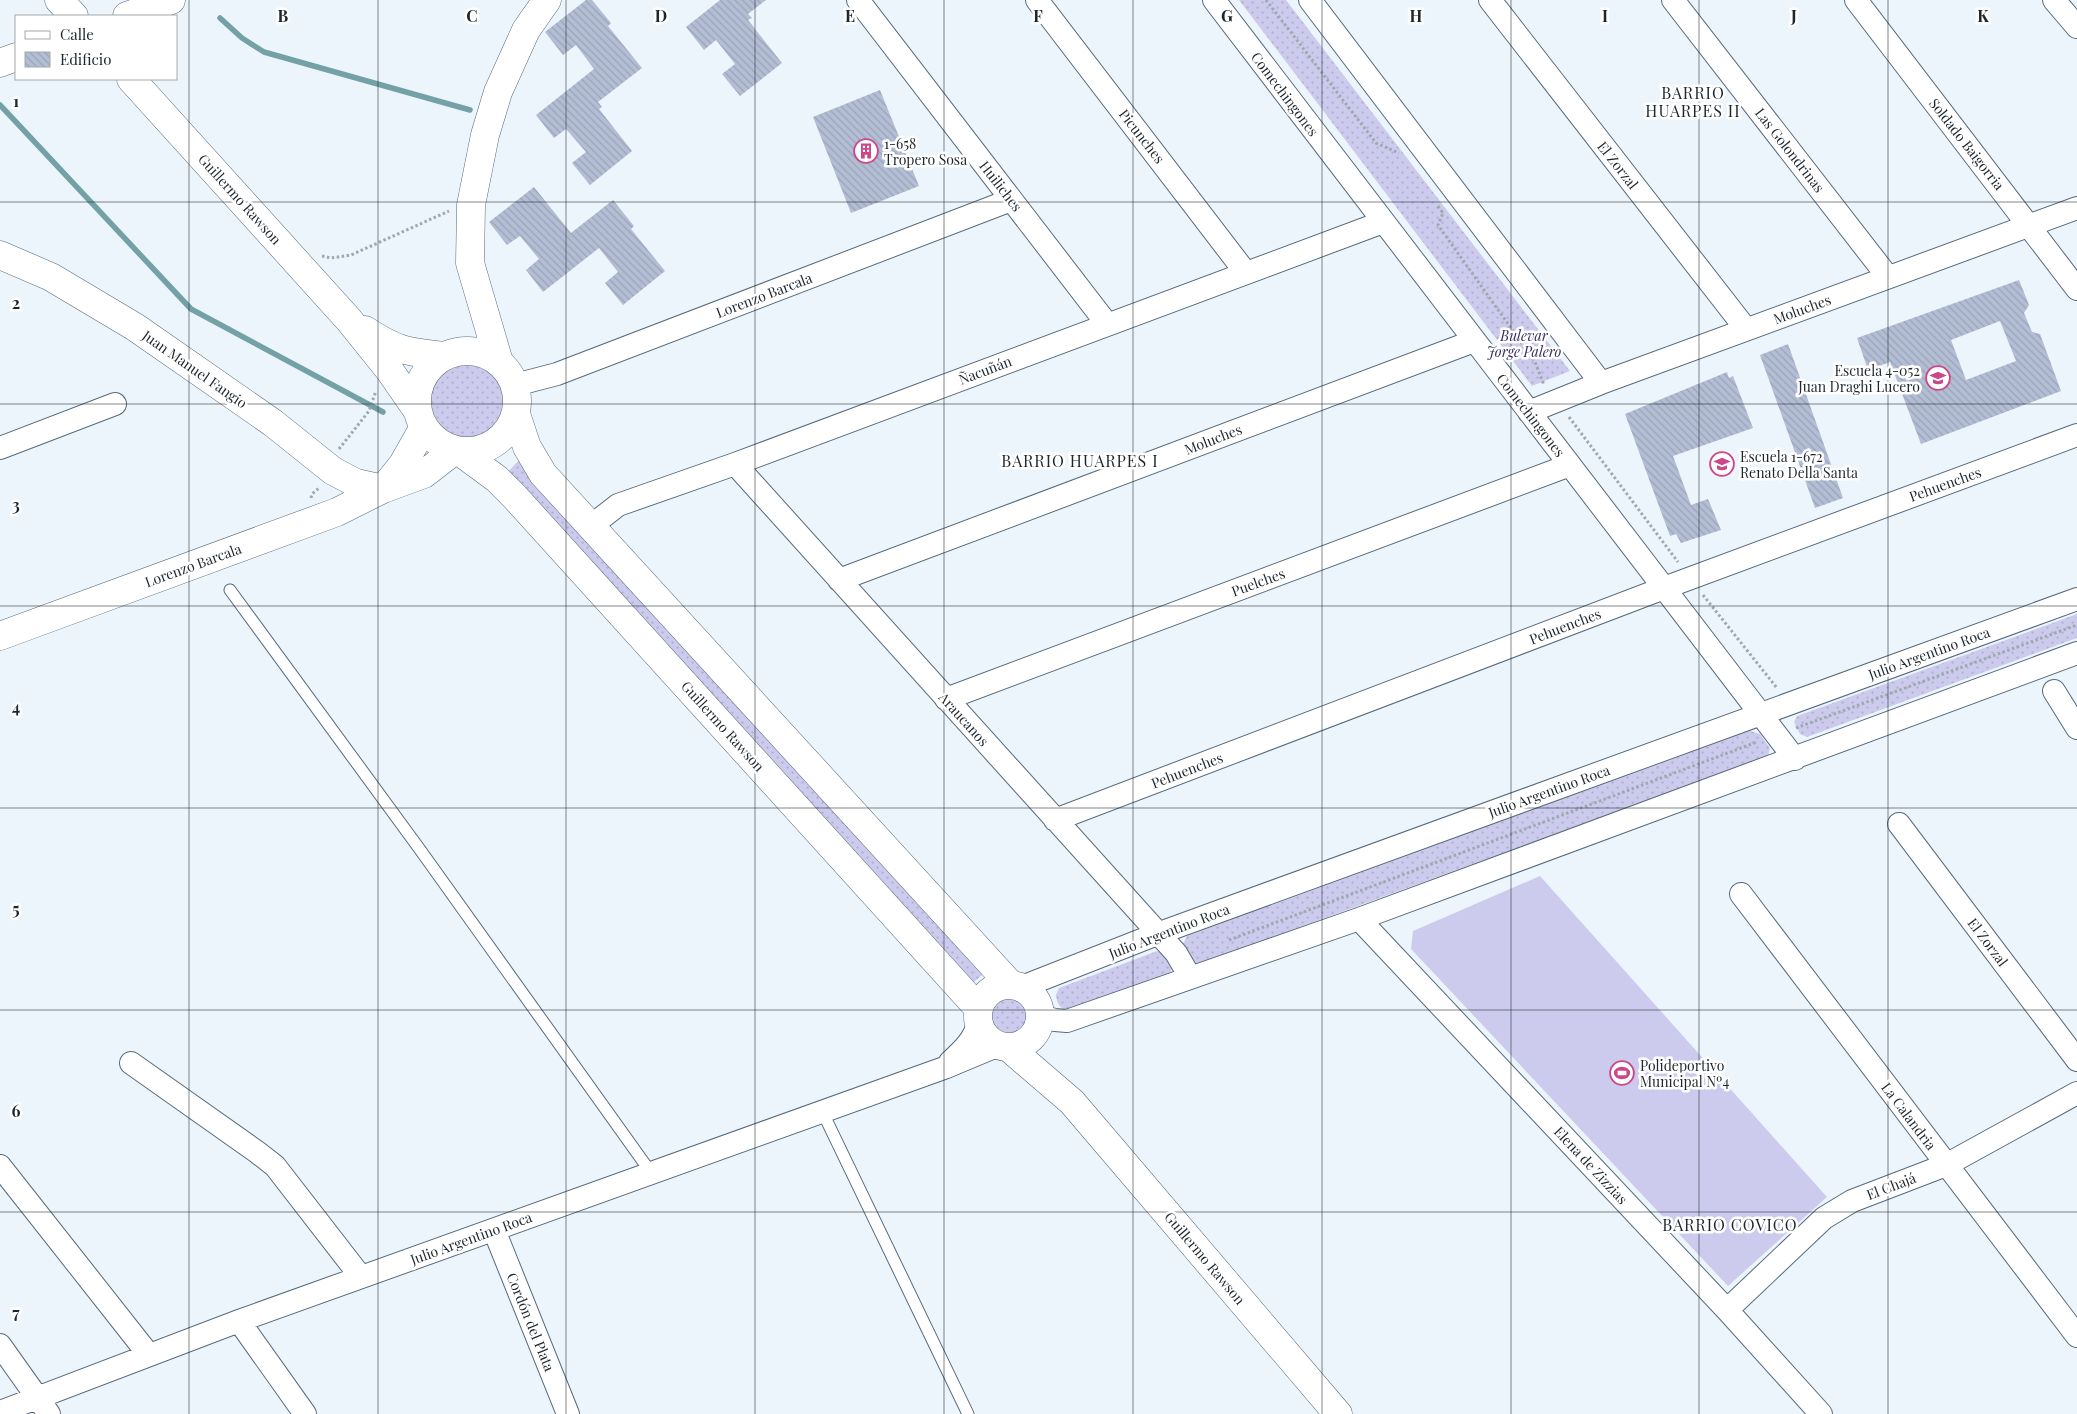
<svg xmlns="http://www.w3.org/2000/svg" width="2077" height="1414" font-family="'Playfair Display',serif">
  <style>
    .grass { fill: url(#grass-dots) }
    .pitch { fill: #cdcbed }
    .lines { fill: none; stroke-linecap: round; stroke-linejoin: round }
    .stream { stroke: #74a1a6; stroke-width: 5.5 }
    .building { fill: url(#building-back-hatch); fill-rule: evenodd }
    .lane-casing { stroke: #576a7b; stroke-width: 13 }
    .street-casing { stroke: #576a7b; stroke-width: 24 }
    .secondary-casing { stroke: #576a7b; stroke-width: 29 }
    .highway-casing { stroke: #576a7b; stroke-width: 29 }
    .path { stroke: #9fa8af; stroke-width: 3; stroke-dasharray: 2.5 2.5; stroke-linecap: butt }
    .lane { stroke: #fff; stroke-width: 11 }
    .street { stroke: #fff; stroke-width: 22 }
    .secondary { stroke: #fff; stroke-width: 28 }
    .highway { stroke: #fff; stroke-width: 28 }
    .grid { fill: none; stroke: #1d262d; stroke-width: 1; stroke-opacity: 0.55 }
    .labels { text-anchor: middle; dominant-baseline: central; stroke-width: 5; stroke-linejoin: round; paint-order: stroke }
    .street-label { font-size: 14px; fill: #1d262d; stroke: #fff }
    .poi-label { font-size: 14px; fill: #1d262d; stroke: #fff; text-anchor: start }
    .park-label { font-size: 14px; font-style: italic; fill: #352c62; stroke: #fff }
    .quarter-label { font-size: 16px; letter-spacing: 1px; fill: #1d262d; stroke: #fff }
    .grid-label { font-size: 16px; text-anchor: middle; font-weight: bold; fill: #1d262d; stroke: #fff; stroke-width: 5; stroke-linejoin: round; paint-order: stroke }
  </style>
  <defs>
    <pattern id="grass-dots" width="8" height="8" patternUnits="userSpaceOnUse" patternTransform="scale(1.25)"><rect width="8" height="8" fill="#cdcbed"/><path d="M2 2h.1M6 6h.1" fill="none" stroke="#b0aecc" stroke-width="1.8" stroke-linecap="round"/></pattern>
    <pattern id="building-back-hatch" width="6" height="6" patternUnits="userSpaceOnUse" patternTransform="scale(1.25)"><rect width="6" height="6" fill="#b3bed5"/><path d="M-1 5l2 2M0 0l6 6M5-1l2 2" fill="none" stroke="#9aa3b7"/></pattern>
  </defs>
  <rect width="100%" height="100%" fill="#ecf5fc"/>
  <path class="grass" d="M1239,0H1286L1570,371L1532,386Z
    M428 402a39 39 0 1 1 78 0a39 39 0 1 1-78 0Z
    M521,458L982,970V975L974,982H969L504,476Z
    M2077,614V638L1807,737L1800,734L1794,722L1797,716Z
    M1750,731L1760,734L1770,748L1768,756L1199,964C1188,963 1187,952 1183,944L1187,936Z
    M1157,951L1165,954L1172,968L1170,974L1070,1012C1061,1009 1057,1005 1056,995L1059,988Z
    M987 1016a22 22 0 1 1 44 0a22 22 0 1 1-44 0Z"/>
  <path class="pitch" d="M1540,876L1827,1197L1728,1286L1411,949L1413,931Z"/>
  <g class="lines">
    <path class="stream" d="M220,18L242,38L264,52L470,110
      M0,105L191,309L383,412"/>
  </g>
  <path class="building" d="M586,0H592L611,23L608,26L642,68L598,102L602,107L599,109L632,151L590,185L572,163L586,152L566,129L554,138L536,115L594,69L576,45L563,55L545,32Z
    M720,0H766L748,14L752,18L748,20L782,63L740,96L722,74L735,64L716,40L704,50L686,27Z
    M880,90L919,186L851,213L813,117Z
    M534,187L571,233L613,200L634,226L631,229L665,271L623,305L605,283L618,272L599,248L543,292L526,270L539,259L520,236L507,245L489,222Z
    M2019,280L2029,305L2024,313L2032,332L2040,334L2061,391L1921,444L1890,362L1868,370L1857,338ZM2000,321L2016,361L1966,380L1951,340Z
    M1788,344L1843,498L1815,508L1760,355Z
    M1727,372L1729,378L1733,376L1753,428L1673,456L1691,505L1708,499L1721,530L1681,543L1676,534L1670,536L1625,414Z"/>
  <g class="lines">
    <g class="lane-casing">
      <path id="lane" d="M230,590L421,851L652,1174
        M822,1111L968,1414"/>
    </g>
    <g class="street-casing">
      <path id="street" d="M858,0L1107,324
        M1037,0L1246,273
        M1214,0L1795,759
        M1310,0L1601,383
        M1490,0L1746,329
        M1673,0L1888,277
        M1856,0L2077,289
        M2054,0L2077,27
        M515,385L557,374L1011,200
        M1529,412L1601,383L2077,208
        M0,448L115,404
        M735,464L1176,953L1190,977
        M591,526L618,505L735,464L1383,222
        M839,580L1474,341
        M2054,691L2077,728
        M946,699L1570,465
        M1055,820L1664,588L2077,435
        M1899,824L2077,1060
        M1741,894L2077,1336
        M1359,919L1727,1310L1821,1414
        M1022,987L1157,934L2077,599
        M1040,1016L1055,1020L1067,1021L1359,919L2077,653
        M950,1062C963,1050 974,1040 979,1022
        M131,1063L257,1152L275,1166L361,1277
        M0,1166L149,1355
        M494,1230L568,1414
        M1727,1310L1824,1218L1852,1201L1946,1165L2077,1093
        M239,1321L305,1414
        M0,1345L49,1414
        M0,1412L239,1321L944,1068L999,1045"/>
    </g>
    <g class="secondary-casing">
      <path id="secondary" d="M59,0L74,16
        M131,79L349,320L390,371L417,410
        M0,255L51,277L135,327L273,423L333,471L356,483L383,489
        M365,330C397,351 407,352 445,356
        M417 401a50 50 0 1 1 100 0a50 50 0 1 1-100 0Z
        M499,362L470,263L471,205L485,135L498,92L526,30L547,0
        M516,414L527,447L543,474L1011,985
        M459,451L497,479L514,496L979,1009
        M383,489L403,464L424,427
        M0,636L337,512L383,489L424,474L455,450
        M978 1016a31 31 0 1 1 62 0a31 31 0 1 1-62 0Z
        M1008,1047L1072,1102L1338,1414"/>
    </g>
    <g class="highway-casing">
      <path id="highway" d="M127,16L171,0
        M0,63L16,57"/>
    </g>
    <path class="path" d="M1266,0L1376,143L1399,153
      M1438,206L1443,213L1438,225L1535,362L1544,385
      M322,256L331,258L351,255L449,211
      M1569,417L1678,562
      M339,449L369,411L376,391
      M311,498L312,494L319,488
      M1703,595L1777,688
      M1796,728L2077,625
      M1229,940L1757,742"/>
    <use href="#lane" class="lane"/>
    <use href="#street" class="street"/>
    <use href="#secondary" class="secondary"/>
    <use href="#highway" class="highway"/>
  </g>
  <path class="grid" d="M189,0V1414M378,0V1414M566,0V1414M755,0V1414M944,0V1414M1133,0V1414M1322,0V1414M1511,0V1414M1699,0V1414M1888,0V1414M0,202H2077M0,404H2077M0,606H2077M0,808H2077M0,1010H2077M0,1212H2077"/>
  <defs>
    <g id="building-ring" transform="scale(1.25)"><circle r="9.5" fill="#fff" stroke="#cc4789" stroke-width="1.5"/><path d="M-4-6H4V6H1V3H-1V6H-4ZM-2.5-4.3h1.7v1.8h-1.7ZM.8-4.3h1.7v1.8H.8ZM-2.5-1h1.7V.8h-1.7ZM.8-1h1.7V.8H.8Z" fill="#cc4789"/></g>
    <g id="school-ring" transform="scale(1.25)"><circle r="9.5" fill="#fff" stroke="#cc4789" stroke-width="1.5"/><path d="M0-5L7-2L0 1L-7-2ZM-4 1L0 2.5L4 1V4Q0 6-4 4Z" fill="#cc4789"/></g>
    <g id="stadium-ring" transform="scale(1.25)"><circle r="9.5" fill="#fff" stroke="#cc4789" stroke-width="1.5"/><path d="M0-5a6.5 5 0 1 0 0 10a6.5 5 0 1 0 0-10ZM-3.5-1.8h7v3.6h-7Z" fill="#cc4789"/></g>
  </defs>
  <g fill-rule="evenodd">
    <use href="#building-ring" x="866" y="151"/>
    <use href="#school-ring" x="1938" y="378"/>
    <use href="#school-ring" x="1722" y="464"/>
    <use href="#stadium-ring" x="1622" y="1073"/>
  </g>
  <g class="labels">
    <g class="street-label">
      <text transform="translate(1285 94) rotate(53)">Comechingones</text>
      <text transform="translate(1142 136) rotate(52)">Picunches</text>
      <text transform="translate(1967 144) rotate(52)">Soldado Baigorria</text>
      <text transform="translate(1790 150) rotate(52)">Las Golondrinas</text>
      <text transform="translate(1618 165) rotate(52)">El Zorzal</text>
      <text transform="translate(1001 186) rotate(52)">Huiliches</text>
      <text transform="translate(240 199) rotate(48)">Guillermo Rawson</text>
      <text transform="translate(764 295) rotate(-21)">Lorenzo Barcala</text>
      <text transform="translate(1802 309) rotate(-20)">Moluches</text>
      <text transform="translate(195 369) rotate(35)">Juan Manuel Fangio</text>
      <text transform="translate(985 370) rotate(-21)">Ñacuñán</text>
      <text transform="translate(1531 415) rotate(52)">Comechingones</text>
      <text transform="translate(1213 439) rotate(-21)">Moluches</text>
      <text transform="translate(1945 484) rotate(-20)">Pehuenches</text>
      <text transform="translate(193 565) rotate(-20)">Lorenzo Barcala</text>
      <text transform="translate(1258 582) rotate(-20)">Puelches</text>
      <text transform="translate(1565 626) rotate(-21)">Pehuenches</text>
      <text transform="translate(1929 653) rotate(-20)">Julio Argentino Roca</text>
      <text transform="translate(964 719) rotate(48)">Araucanos</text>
      <text transform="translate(723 726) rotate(48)">Guillermo Rawson</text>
      <text transform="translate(1187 770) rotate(-21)">Pehuenches</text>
      <text transform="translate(1549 791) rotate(-20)">Julio Argentino Roca</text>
      <text transform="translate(1169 931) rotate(-21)">Julio Argentino Roca</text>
      <text transform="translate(1988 942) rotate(53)">El Zorzal</text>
      <text transform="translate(1909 1116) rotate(53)">La Calandria</text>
      <text transform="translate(1591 1165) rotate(47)">Elena de Zizzias</text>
      <text transform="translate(1891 1186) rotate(-21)">El Chajá</text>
      <text transform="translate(471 1238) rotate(-20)">Julio Argentino Roca</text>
      <text transform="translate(1205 1258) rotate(50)">Guillermo Rawson</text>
      <text transform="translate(531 1322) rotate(68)">Cordón del Plata</text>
    </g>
    <g class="poi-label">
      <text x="884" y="143">1-658<tspan x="884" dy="16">Tropero Sosa</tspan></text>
      <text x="1920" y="370" text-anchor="end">Escuela 4-052<tspan x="1920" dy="16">Juan Draghi Lucero</tspan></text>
      <text x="1740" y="456">Escuela 1-672<tspan x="1740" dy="16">Renato Della Santa</tspan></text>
      <text x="1640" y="1065">Polideportivo<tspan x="1640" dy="16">Municipal Nº4</tspan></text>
    </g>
    <g class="park-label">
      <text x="1524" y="335">Bulevar<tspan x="1524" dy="16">Jorge Palero</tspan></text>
    </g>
    <g class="quarter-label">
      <text x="1693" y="92">BARRIO<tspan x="1693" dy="18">HUARPES II</tspan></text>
      <text x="1080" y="460">BARRIO HUARPES I</text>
      <text x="1730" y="1224">BARRIO COVICO</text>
    </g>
  </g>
  <g class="grid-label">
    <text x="283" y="22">B</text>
    <text x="472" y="22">C</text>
    <text x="661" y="22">D</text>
    <text x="850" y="22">E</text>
    <text x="1038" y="22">F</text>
    <text x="1227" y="22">G</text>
    <text x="1416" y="22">H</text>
    <text x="1605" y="22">I</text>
    <text x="1794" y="22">J</text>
    <text x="1983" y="22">K</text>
    <text x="16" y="107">1</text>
    <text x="16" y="309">2</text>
    <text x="16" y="511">3</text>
    <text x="16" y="713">4</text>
    <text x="16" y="915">5</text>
    <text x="16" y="1117">6</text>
    <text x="16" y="1319">7</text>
  </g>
  <rect x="15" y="15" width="162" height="65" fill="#ffffff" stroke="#a5a8ab"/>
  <rect x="25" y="31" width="25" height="8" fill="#ffffff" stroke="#a5a8ab"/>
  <text x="60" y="40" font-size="15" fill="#1d262d">Calle</text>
  <rect x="25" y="52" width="25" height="15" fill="url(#building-back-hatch)" stroke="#a5a8ab"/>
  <text x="60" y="65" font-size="15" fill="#1d262d">Edificio</text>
</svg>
